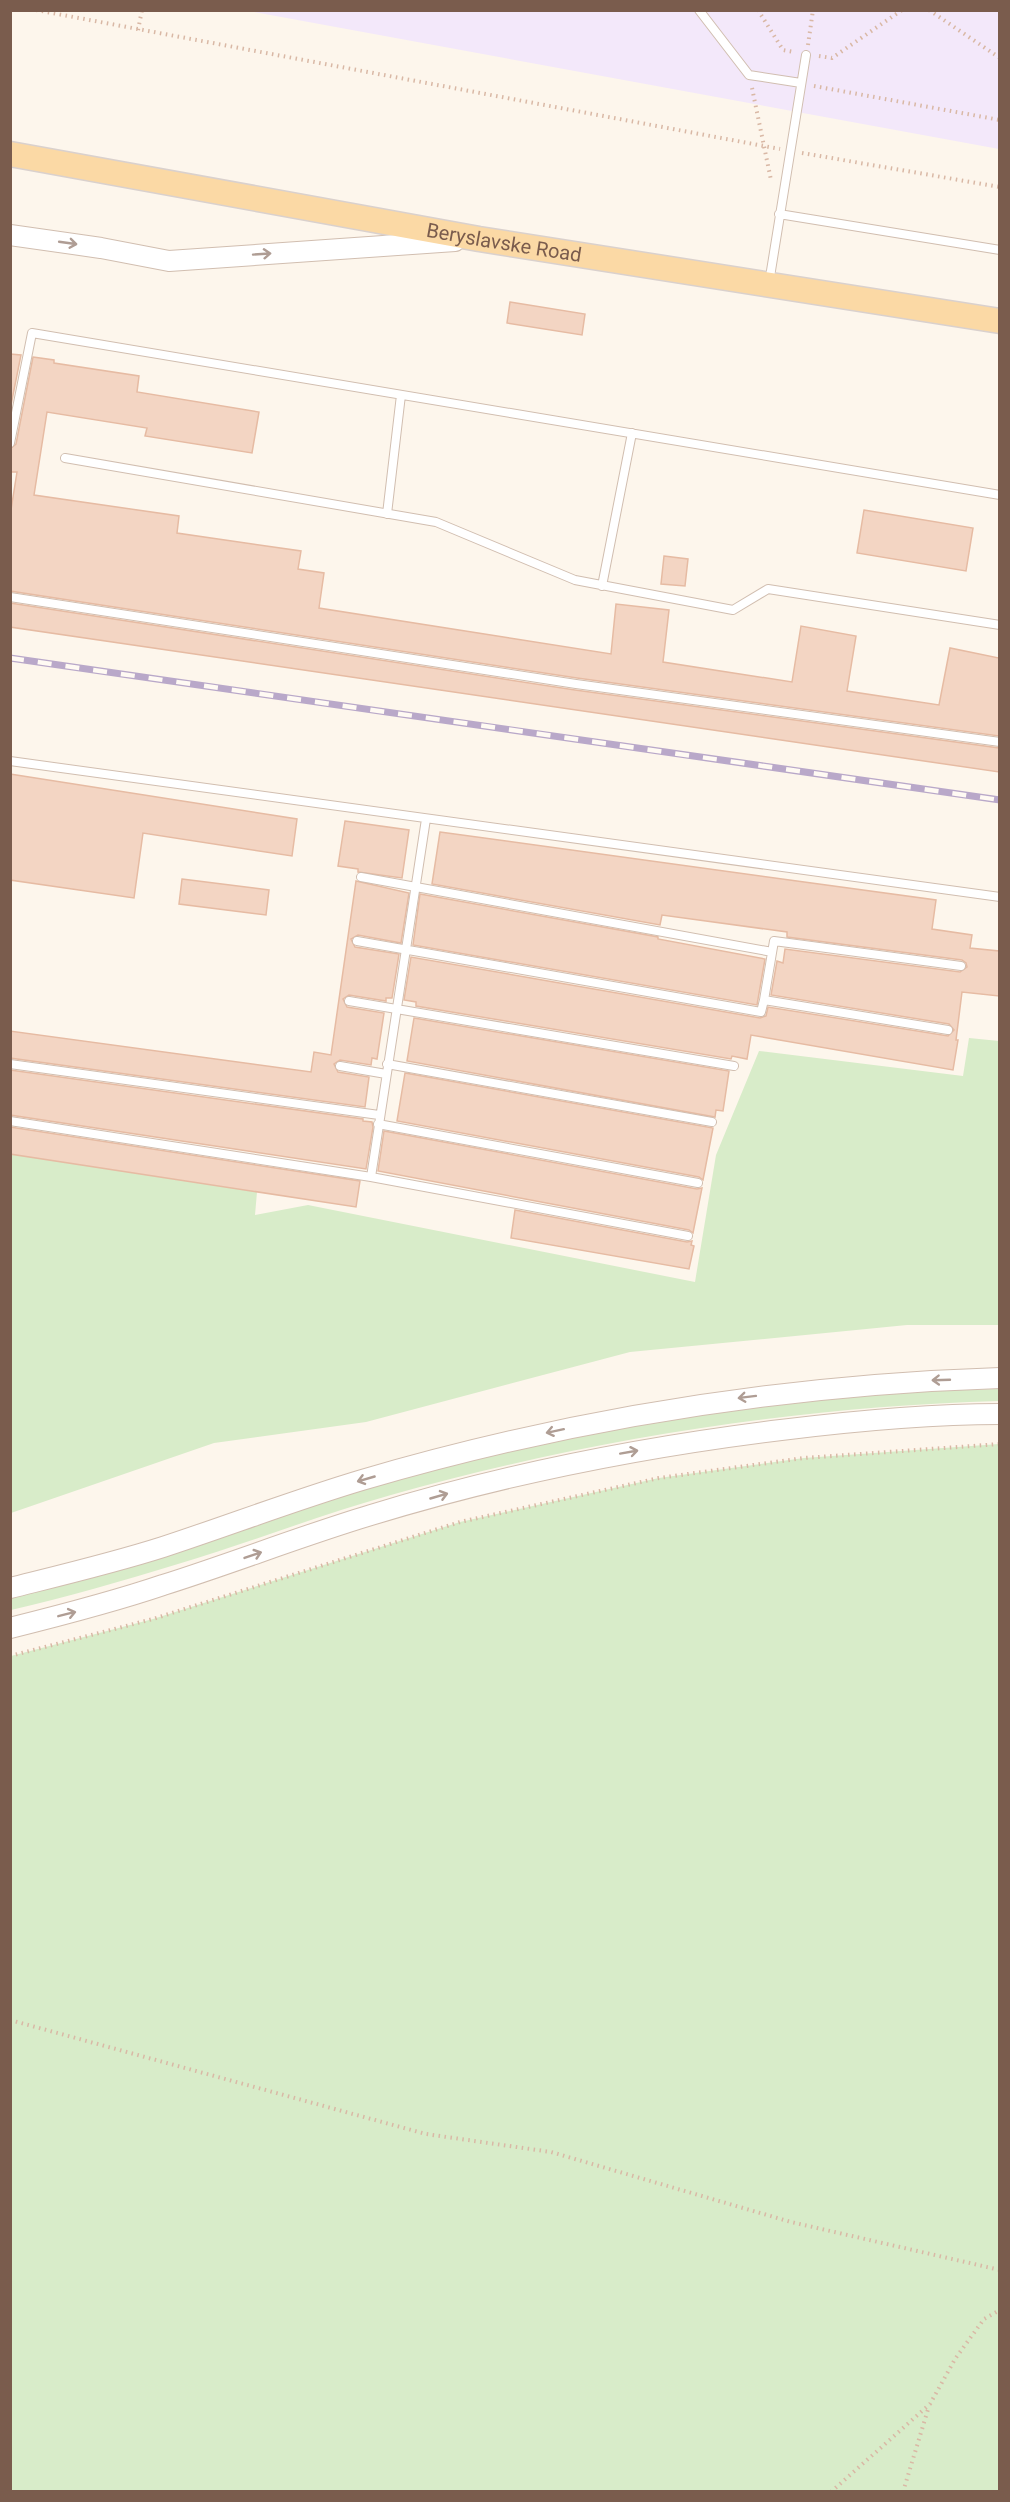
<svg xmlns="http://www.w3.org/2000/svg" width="1010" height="2502" font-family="Roboto,sans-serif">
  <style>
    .education { fill: #f3e8fa }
    .green { fill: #d8ecc9 }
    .building { fill: #f3d5c3; stroke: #e6bba3; stroke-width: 1.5 }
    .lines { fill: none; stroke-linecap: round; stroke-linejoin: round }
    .service-casing { stroke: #d1beb0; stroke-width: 10 }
    .tertiary-casing { stroke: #d1beb0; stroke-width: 22 }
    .primary-casing { stroke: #dad1cd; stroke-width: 27 }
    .path { stroke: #d9b8a5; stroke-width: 4; stroke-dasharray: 1.5 4.5; stroke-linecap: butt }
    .service { stroke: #fff; stroke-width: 8 }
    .tertiary { stroke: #fff; stroke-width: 20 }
    .primary { stroke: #fbd9a5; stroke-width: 24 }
    .rail-casing { stroke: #b9a8c9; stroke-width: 7 }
    .rail { stroke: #fffaf3; stroke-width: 4.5; stroke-dasharray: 14; stroke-linecap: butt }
    .oneway { stroke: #af9d94 }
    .labels { text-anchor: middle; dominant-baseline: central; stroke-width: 5; stroke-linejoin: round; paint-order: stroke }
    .street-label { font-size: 20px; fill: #7a5c4d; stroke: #fffaf3 }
  </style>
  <rect width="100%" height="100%" fill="#fdf6ec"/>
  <path class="education" d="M249,11H999V149Z"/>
  <path class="green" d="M969,1038L999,1041V1325H907L630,1352L366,1422L214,1443L11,1513L10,1154L257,1192L255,1215L308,1205L695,1282L716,1155L759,1051L963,1076Z
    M999,1389V1401C793,1407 590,1439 391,1495C319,1515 249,1543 178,1564C123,1581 67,1597 11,1610L10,1598L53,1587C163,1552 273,1516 384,1484C584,1428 791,1390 999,1389Z
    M999,1444V2491H11V1656L153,1619L460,1522L659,1478L804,1458Z"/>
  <path class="building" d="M510,302L585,314L582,335L507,323Z
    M10,354L21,355L10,410Z
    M33,357L54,360V363L139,376L137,392L259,412L252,453L145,436L147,428L47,412L34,495L179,516L177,533L301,551L298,569L324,573L319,608L611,654L616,604L669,610L663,662L792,682L801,626L856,636L847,691L939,705L950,648L999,658V736L577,678L10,591V516L17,472H10V449L16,444Z
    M864,510L973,528L966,571L857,553Z
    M664,556L688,559L685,586L661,584Z
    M10,603L575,690L999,748V772L10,627Z
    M10,774L297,819L292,856L143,833L134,898L10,880Z
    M345,821L409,830L402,878L358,872V869L338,866Z
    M440,832L936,900L932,929L972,935L970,948L999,951V996L962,992L956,1040H958L953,1070L751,1035L747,1059L732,1056L731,1059L416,1006V1002L404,1000L411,957L760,1018L766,1016L768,1007L948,1036L954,1030L949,1024L771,995L777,961L783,963L785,949L960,972L967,967L966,963L962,960L787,937V932L662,915L660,925L432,884Z
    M182,879L269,890L266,915L179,904Z
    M356,881L409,893L401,943L358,935L351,939L355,947L399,954L392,998H386V1001L349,995L343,999L347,1007L384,1013L377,1059L372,1058L371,1065L340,1060L334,1064L338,1072L369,1077L365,1107L10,1058V1031L311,1072L314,1052L331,1055Z
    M420,894L658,937V939L765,959L757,1005L413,945Z
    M414,1018L729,1071L723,1111L716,1110L715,1117L407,1061Z
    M10,1070L363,1119V1121L372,1122L373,1127L366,1169L10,1115Z
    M405,1073L713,1128L703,1180L699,1177L397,1121Z
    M10,1127L360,1181L356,1207L10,1154Z
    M384,1131L697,1189L702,1188L693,1233L689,1230L378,1171Z
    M515,1210L687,1242L692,1241L691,1245L694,1246L689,1269L511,1238Z"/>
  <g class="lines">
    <g class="service-casing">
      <path id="service" d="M699,10L749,75L801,83
        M779,214L1000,250
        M769,283L806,55
        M10,443L32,333L1000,495
        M65,458L436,522L575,580L733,610L768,589L1000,625
        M387,514L401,395
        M602,586L632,433
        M10,597L576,684L1000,742
        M10,761L1000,897
        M361,877L772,952
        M357,941L761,1012L764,1000L948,1030
        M764,1000L774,941L961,966
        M349,1001L734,1066
        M10,1064L379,1115
        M387,1064L712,1122
        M340,1066L386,1074
        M10,1121L371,1177L426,819
        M378,1124L698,1183
        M371,1177L688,1236"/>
    </g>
    <g class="tertiary-casing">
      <path id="tertiary" d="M10,235L101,248L169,261L455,241
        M10,1588C62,1575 113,1563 163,1547C230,1525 295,1500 362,1480C570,1419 783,1385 1000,1378
        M10,1628C62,1615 113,1602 163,1585C233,1563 301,1536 371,1515C505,1474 642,1447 781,1430C854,1421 926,1414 1000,1414"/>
    </g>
    <g class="primary-casing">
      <g id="primary">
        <path id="s1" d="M10,154L479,239L1000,321"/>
      </g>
    </g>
    <path class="path" d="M36,10L780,149
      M758,10L783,50L794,52
      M929,10L1000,58
      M138,30L142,10
      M808,45L813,10
      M819,56L832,58L902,10
      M814,86L1000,120
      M752,88L771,180
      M802,153L1000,187
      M10,1656L153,1619L460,1522L659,1478L804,1458L1000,1444
      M10,2020L426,2134L551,2152L791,2222L1000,2270
      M831,2492L930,2404L955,2359L984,2319L1000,2310
      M903,2492L929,2406"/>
    <use href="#service" class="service"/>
    <use href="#tertiary" class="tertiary"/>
    <use href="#primary" class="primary"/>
    <g class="rail-casing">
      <path id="rail" d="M10,658L1000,800"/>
    </g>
    <use href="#rail" class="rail"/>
  </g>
  <defs><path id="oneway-shaft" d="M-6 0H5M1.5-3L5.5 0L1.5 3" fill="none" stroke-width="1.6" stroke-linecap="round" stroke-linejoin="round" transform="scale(1.5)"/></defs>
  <g class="oneway">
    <use href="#oneway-shaft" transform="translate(68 243) rotate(8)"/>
    <use href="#oneway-shaft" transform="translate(262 254) rotate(-4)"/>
    <use href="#oneway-shaft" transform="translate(941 1380) rotate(178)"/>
    <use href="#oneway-shaft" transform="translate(747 1397) rotate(173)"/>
    <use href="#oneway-shaft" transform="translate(555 1431) rotate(168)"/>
    <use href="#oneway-shaft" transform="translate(629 1452) rotate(-10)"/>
    <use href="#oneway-shaft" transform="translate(366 1479) rotate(164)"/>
    <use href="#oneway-shaft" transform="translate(439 1496) rotate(-16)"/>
    <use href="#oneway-shaft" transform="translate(253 1555) rotate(-19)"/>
    <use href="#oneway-shaft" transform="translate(67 1614) rotate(-14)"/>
  </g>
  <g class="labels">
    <g class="street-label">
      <text stroke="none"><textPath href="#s1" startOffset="502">Beryslavske Road</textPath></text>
    </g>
  </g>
  <rect width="1010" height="2502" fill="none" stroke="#7a5c4d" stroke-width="24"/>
</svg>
